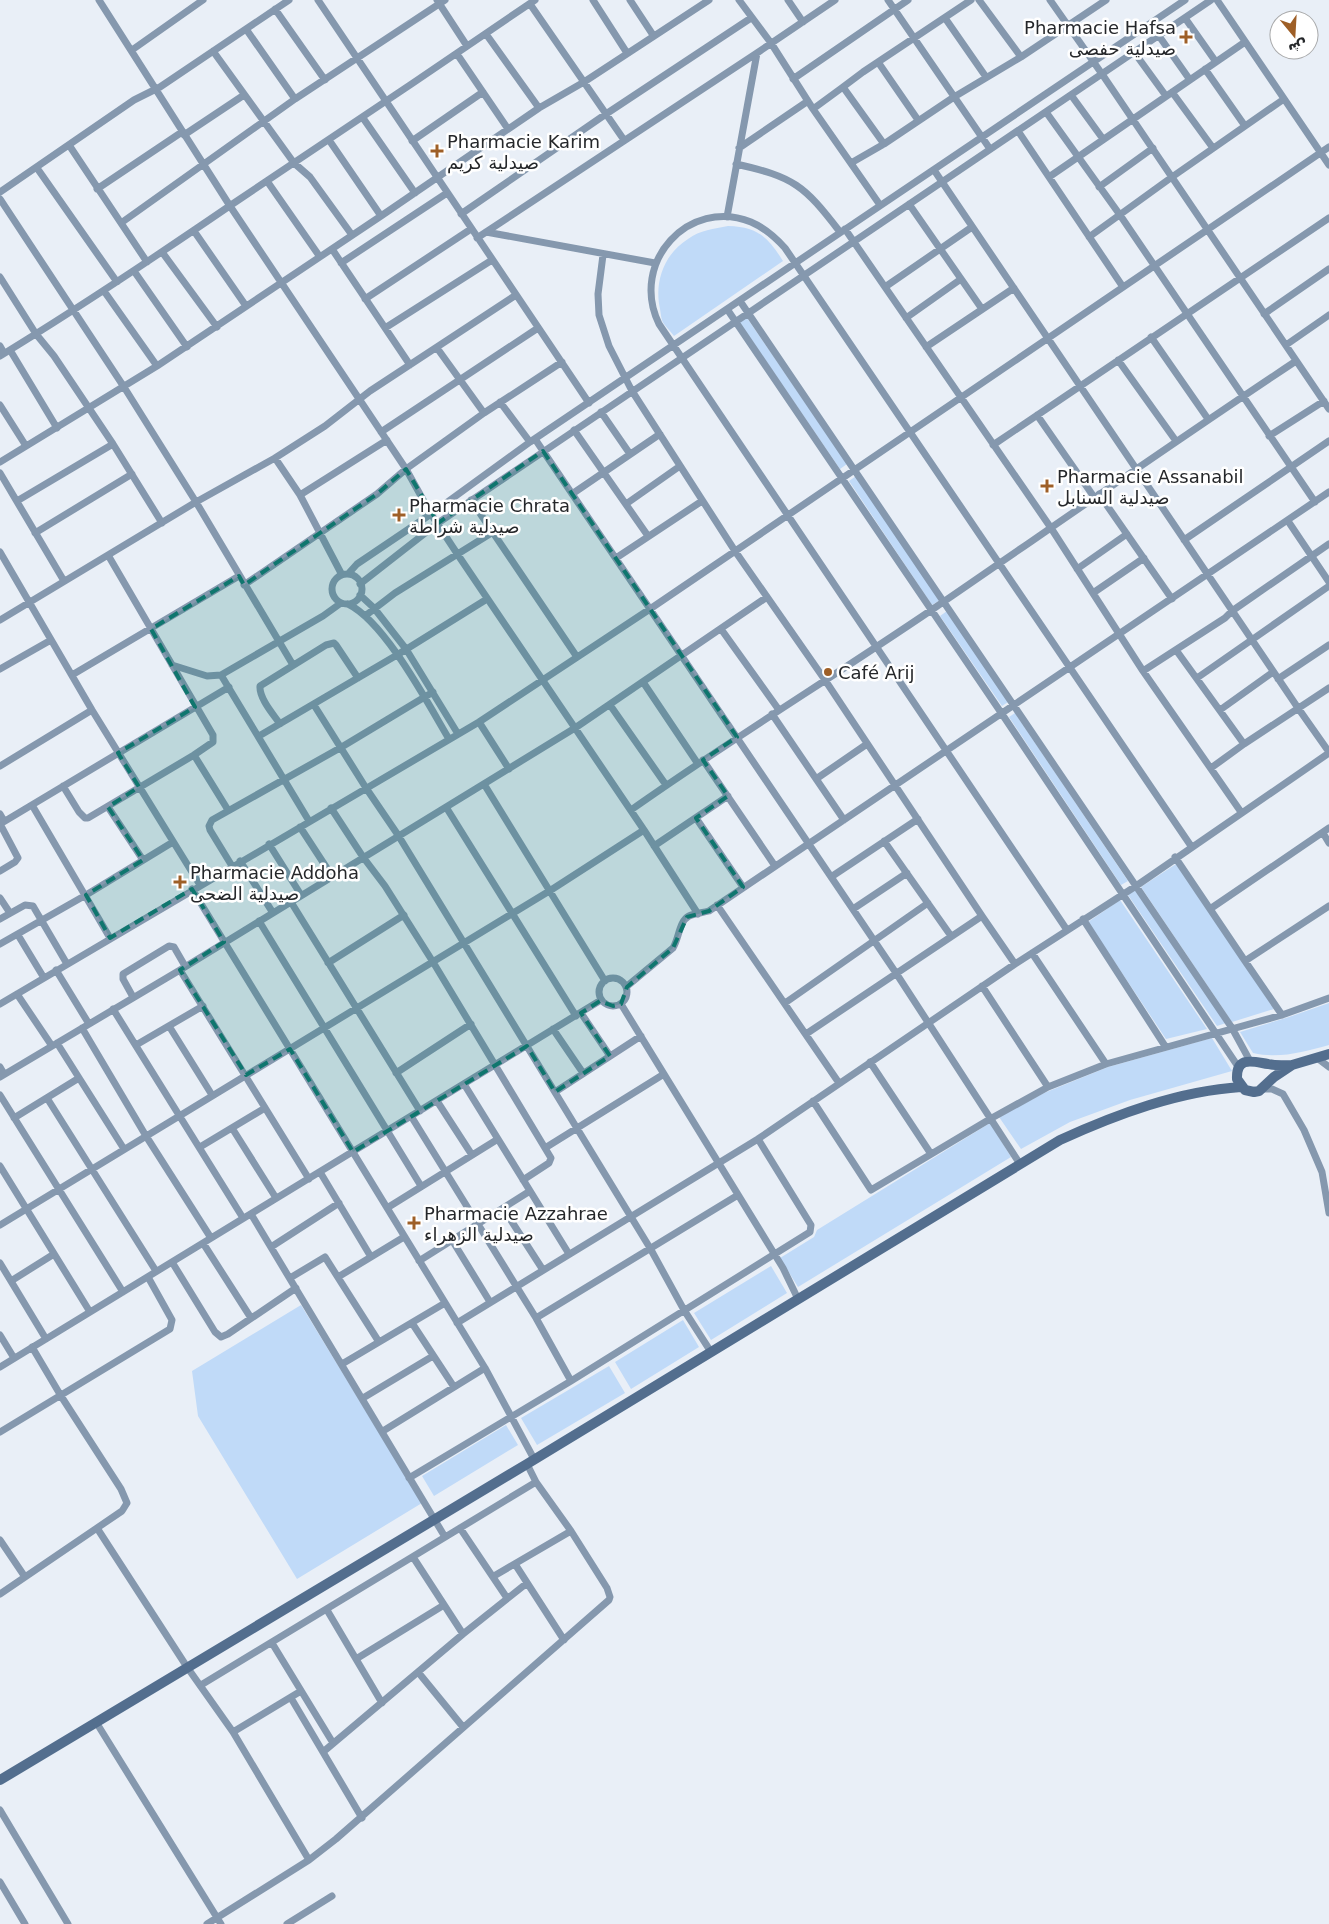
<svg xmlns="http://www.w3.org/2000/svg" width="1329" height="1924" font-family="'DejaVu Sans','Noto Naskh Arabic',sans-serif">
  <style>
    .green { fill: #c0daf8 }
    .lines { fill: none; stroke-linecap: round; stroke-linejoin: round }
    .street { stroke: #8598ae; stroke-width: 7 }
    .secondary { stroke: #536e8e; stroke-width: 10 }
    .marked { fill: #0f766e; fill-opacity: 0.2; stroke: #0f766e; stroke-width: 4; stroke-dasharray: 10 6; stroke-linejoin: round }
    .poi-dot { fill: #9e5f27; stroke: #fff; stroke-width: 2 }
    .labels { text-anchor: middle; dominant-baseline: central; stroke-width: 5; stroke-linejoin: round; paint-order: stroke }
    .poi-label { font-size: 18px; fill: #25272a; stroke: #fff; text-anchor: start }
  </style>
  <rect width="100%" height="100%" fill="#e9eff7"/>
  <path class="green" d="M728,226C758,227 768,237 783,261L674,336C671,332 667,328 664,324C661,320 661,314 660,309C654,282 664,254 688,239C700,230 714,229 728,226Z
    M745,315L847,464L840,469L738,320Z
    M856,476L940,600L932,605L849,481Z
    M947,611L1008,702L1002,706L940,616Z
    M1015,713L1128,881L1121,885L1009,717Z
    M1176,864L1274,1009L1232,1022L1141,887Z
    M1135,890L1226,1023L1217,1026L1128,895Z
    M1120,900L1207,1029L1166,1039L1088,922Z
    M1329,1003V1045C1303,1052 1280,1059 1253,1053L1240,1032L1289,1017Z
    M1212,1038L1232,1071L1130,1100L1070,1122L1021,1149L999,1117L1044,1093L1108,1067Z
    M990,1123L1011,1157L798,1287L780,1258L814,1237L817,1230Z
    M771,1266L787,1293L711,1340L694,1313Z
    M301,1305L422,1503L297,1579L198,1416L192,1371Z
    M683,1320L699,1347L631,1389L615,1362Z
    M609,1366L625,1393L537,1445L521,1418Z
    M506,1425L518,1445L434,1496L422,1476Z"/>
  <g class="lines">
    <path class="street" d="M99,0L230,206L406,469L431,514L458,555L644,830L698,914
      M318,0L589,403
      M437,0L467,46
      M593,0L627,53
      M630,0L653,35
      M739,0L771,43L813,109L880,205
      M788,0L803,22
      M888,0L990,149
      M979,0L1021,57
      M1050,0L1102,74L1329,409
      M1217,0L1329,165
      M530,4L624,140
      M275,9L325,80
      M945,18L986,77
      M1185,18L1216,62
      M246,29L295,99
      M486,34L539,108
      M1159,36L1190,80
      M132,50L203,0
      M213,51L294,163L310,177L352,235
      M1134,52L1166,96
      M457,54L508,129
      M878,62L918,120
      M1205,69L1245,126
      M793,79L908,0
      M1172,92L1213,148
      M1071,95L1103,139
      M813,109L843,87
      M1046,112L1120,215L1315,502
      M363,118L415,193
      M1018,131L1123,287
      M184,135L244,95
      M329,140L381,216
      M412,141L483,92
      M884,144L843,87L863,72L971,0
      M69,145L147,262
      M739,148L808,101
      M851,163L884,144L954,97L1021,57L1106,0
      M736,164C794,177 804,185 840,232
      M37,168L117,282
      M934,170L1298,708L1329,752
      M1049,177L1245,42
      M267,181L320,257
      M1099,187L1153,148
      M97,189L182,132
      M0,192L134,100L160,87L289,0
      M0,199L124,387L196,502L293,665
      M909,204L982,309
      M461,214L606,114L751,18
      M727,217L757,53
      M121,223L295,99L445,0
      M845,229L1051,528L1143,671L1241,812
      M194,231L246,306
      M486,232L655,263
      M1089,237L1172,177L1284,99
      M477,238L757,53L835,0
      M332,249L410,365
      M162,252L217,327
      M603,255L598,294L599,315L609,346L632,391L735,551L825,680L982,916L806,1034
      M341,263L447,193
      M134,271L187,347
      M0,277L36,334L54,356L113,444L162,523
      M885,287L972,227
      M104,291L157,366
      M365,299L471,229
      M740,301L1232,1028L1250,1061
      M727,309L1002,714L1239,1068
      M1264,314L1329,269
      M906,318L961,279
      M385,328L492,260
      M1151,337L1208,419
      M1286,345L1329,315
      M0,346L4,353
      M926,347L1014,288
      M437,348L484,413
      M10,350L57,428
      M0,356C79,308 155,257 231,205C333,137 434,69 535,0
      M1118,360L1176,441
      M500,402L530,442
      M0,405L26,446
      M601,412L630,454
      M1037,415L1094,497
      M574,430L648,536
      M381,432L538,328
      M1269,436L1324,401
      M535,439L896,973L1020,1164
      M993,445L1329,218
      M275,458L300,495L342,575
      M0,462L157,366L381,216L539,108L584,82L709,0
      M0,473L64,581
      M572,494L660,434
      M1099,494L1172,599
      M300,495L387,440
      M471,500L577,657
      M17,501L113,444
      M626,504L680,466
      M1288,521L1329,582
      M35,533L132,474
      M1184,540L1329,441
      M0,552L92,710L200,885
      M616,558L702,501
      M1077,569L1127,534
      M348,574L357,564L431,514L530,442L1185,0
      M332 589a15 15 0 1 1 30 0a15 15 0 1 1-30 0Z
      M360,584L438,523L1211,0
      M244,585L377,494L406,469L484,413L562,362
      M1093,593L1144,558
      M360,595L374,608L406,649L458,734
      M348,604C385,622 427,702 449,739
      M365,616L395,593L493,532
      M0,620L196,502L275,458L325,426L370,391L516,295
      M721,629L779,710
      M1176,650L1244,744
      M172,665L207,676L221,675L323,616L341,603
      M0,669L51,640
      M1143,671L1225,618L1232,611L1329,544
      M72,675L239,576
      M221,675L309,821
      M1197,678L1329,586
      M1278,679L1329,645
      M643,682L698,764
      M314,705L366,788L398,835L650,1248L684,1310L711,1352
      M610,705L666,785
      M1220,710L1273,672
      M772,714L844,820
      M479,722L509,769
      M280,724C273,714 259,698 260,686L326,645L334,643L336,645L358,678
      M259,736L397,655L487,599
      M194,755L228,810
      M703,760L775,866
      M0,766L92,710
      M1211,768L1244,744L1329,688
      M816,779L867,744
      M484,784L605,981
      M63,786L79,812L85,818H88L194,755L213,742V735L108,555
      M32,805L110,938
      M108,807L143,860
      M446,807L576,1016
      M331,808L363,857L385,886L433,962L551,1158L549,1163L523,1180
      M631,810C730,740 833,677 933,609C1054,526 1174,442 1296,361
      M0,814L4,821
      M696,818L743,887
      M0,824L229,687
      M0,824L18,858L15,862L0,871
      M300,827L332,876
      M1323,833L1329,843
      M884,841L951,936
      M269,844L301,895
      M654,846L728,796
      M1175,857L1245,961L1329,906
      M240,861L273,913
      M232,866L210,830L209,826L212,820L340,748L433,692
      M831,877L918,819
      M192,889L485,1368L534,1459
      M0,898L10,913
      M291,902L420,1111
      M717,905L839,1083
      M853,909L907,873
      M1210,909L1329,828
      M982,916L1015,964
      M0,919L25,905L33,906L67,964
      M1083,919L1165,1046
      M259,921L421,1186
      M1067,930L659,324C629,262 689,197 751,222C765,228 775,237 785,248L1191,846
      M18,935L44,978
      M0,944L86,895L173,842
      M1032,953L1106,1064
      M1245,961L1282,1015
      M328,963L404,915
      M56,970L89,1024
      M180,970L309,1179
      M599 992a14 14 0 1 1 28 0a14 14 0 1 1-28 0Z
      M982,986L1048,1087
      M626,987L673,948C679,939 679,921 689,916C695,913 702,913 709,911L1329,492
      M17,994L52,1046
      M133,997L123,979V974L169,946L174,947L185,966
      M785,1003L928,903
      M0,1004L479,722L650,609L1329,147
      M621,1004L783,1268L798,1299
      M113,1009L243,1218
      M581,1013L610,1056
      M169,1026L212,1095
      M82,1028L146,1136L211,1238
      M553,1029L583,1073
      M57,1043L124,1149
      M136,1045L203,1006
      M1317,1058L1329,1067
      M870,1062L931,1154
      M0,1067L4,1074
      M396,1073L471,1024
      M0,1077L180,970L575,728L767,597
      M464,1084L569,1254
      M1263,1089H1272L1283,1094L1304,1130L1322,1172L1329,1213
      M555,1092L641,1036
      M0,1095L123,1292
      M47,1098L156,1271
      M437,1101L472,1155
      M813,1101L871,1190L990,1119L1048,1087L1106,1064L1282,1015L1329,998
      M411,1116L536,1318L571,1381
      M14,1118L79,1078
      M232,1128L276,1198
      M200,1147L265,1108
      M545,1148L664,1074
      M0,1166L90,1312
      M320,1172L371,1257
      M387,1208L498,1139
      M503,1208L543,1270
      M251,1214L445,1537
      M0,1225L551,890L644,830
      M452,1240L490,1302
      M203,1243L251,1318
      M271,1247L339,1203
      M419,1261L530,1191
      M172,1262L215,1332L221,1337L228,1334L296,1288
      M0,1263L46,1339
      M338,1277L404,1237
      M290,1278L325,1257L379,1342
      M11,1281L54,1254
      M536,1318L738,1195
      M412,1323L454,1387
      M457,1323L758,1139L1015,964L1136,886L1329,753
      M0,1335L14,1358
      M342,1364L445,1303
      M0,1367L601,1000
      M363,1398L433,1356
      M383,1431L485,1368
      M0,1432L170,1329L172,1320L148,1277
      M409,1478L571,1381L810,1232L811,1225L758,1139
      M97,1528L187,1667L233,1732L309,1860
      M460,1528L507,1598
      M0,1540L25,1577
      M413,1557L463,1634
      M515,1564L564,1640
      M494,1576L571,1531
      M0,1594L122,1511L127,1503L121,1489L61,1396L32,1347
      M327,1610L382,1703
      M272,1643L333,1743
      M356,1659L444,1605
      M418,1672L463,1727
      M201,1685L536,1482
      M291,1698L362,1818
      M96,1722L221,1924
      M233,1732L301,1691
      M323,1752L463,1634L527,1583
      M0,1810L68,1924
      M0,1882L25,1924
      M207,1924L309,1860L336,1839L609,1600L610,1597L607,1588L571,1531L536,1482L527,1464
      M287,1924L332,1896"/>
    <path class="secondary" d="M1292,1065C1284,1065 1276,1066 1268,1064C1254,1062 1236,1055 1237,1079L1245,1090L1254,1092L1259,1091L1274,1077L1292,1065L1329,1054
      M0,1780L527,1464L1060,1140C1117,1114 1179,1091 1241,1087"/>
  </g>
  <path class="marked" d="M543,451L737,737L703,760L728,796L696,818L743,887L709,911L687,917L673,948L627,987L621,1004L613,1006L600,1001L581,1013L610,1056L555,1092L527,1046L353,1152L290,1049L246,1075L180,970L224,942L192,889L110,938L86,895L143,860L108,807L139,787L118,753L195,707L151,629L239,576L244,585L377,494L406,469L438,523Z"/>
  <g class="poi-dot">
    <path d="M1183.5 29.5h5v5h5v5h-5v5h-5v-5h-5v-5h5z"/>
    <path d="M434.5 143.5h5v5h5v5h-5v5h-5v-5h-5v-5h5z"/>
    <path d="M1044.5 478.5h5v5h5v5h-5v5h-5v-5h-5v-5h5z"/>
    <path d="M396.5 507.5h5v5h5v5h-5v5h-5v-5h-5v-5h5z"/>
    <circle cx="828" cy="672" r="5"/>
    <path d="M177.5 874.5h5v5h5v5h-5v5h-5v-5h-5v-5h5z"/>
    <path d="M411.5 1215.5h5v5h5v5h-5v5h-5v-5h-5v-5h5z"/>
  </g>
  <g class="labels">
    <g class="poi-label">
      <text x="1176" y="27" text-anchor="end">Pharmacie Hafsa<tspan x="1176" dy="21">صيدلية حفصى</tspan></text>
      <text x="447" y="141">Pharmacie Karim<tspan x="447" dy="21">صيدلية كريم</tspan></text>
      <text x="1057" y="476">Pharmacie Assanabil<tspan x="1057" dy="21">صيدلية السنابل</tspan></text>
      <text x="409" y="505">Pharmacie Chrata<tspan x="409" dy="21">صيدلية شراطة</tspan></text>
      <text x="838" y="672">Café Arij</text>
      <text x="190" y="872">Pharmacie Addoha<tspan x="190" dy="21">صيدلية الضحى</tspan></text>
      <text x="424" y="1213">Pharmacie Azzahrae<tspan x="424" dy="21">صيدلية الزهراء</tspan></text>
    </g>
  </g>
  <g transform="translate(1294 35) rotate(162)"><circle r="24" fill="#ffffff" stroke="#a8a9aa"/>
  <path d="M0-4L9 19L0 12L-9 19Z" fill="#9e5f27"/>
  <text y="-8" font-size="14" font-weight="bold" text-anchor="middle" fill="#25272a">ش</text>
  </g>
</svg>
